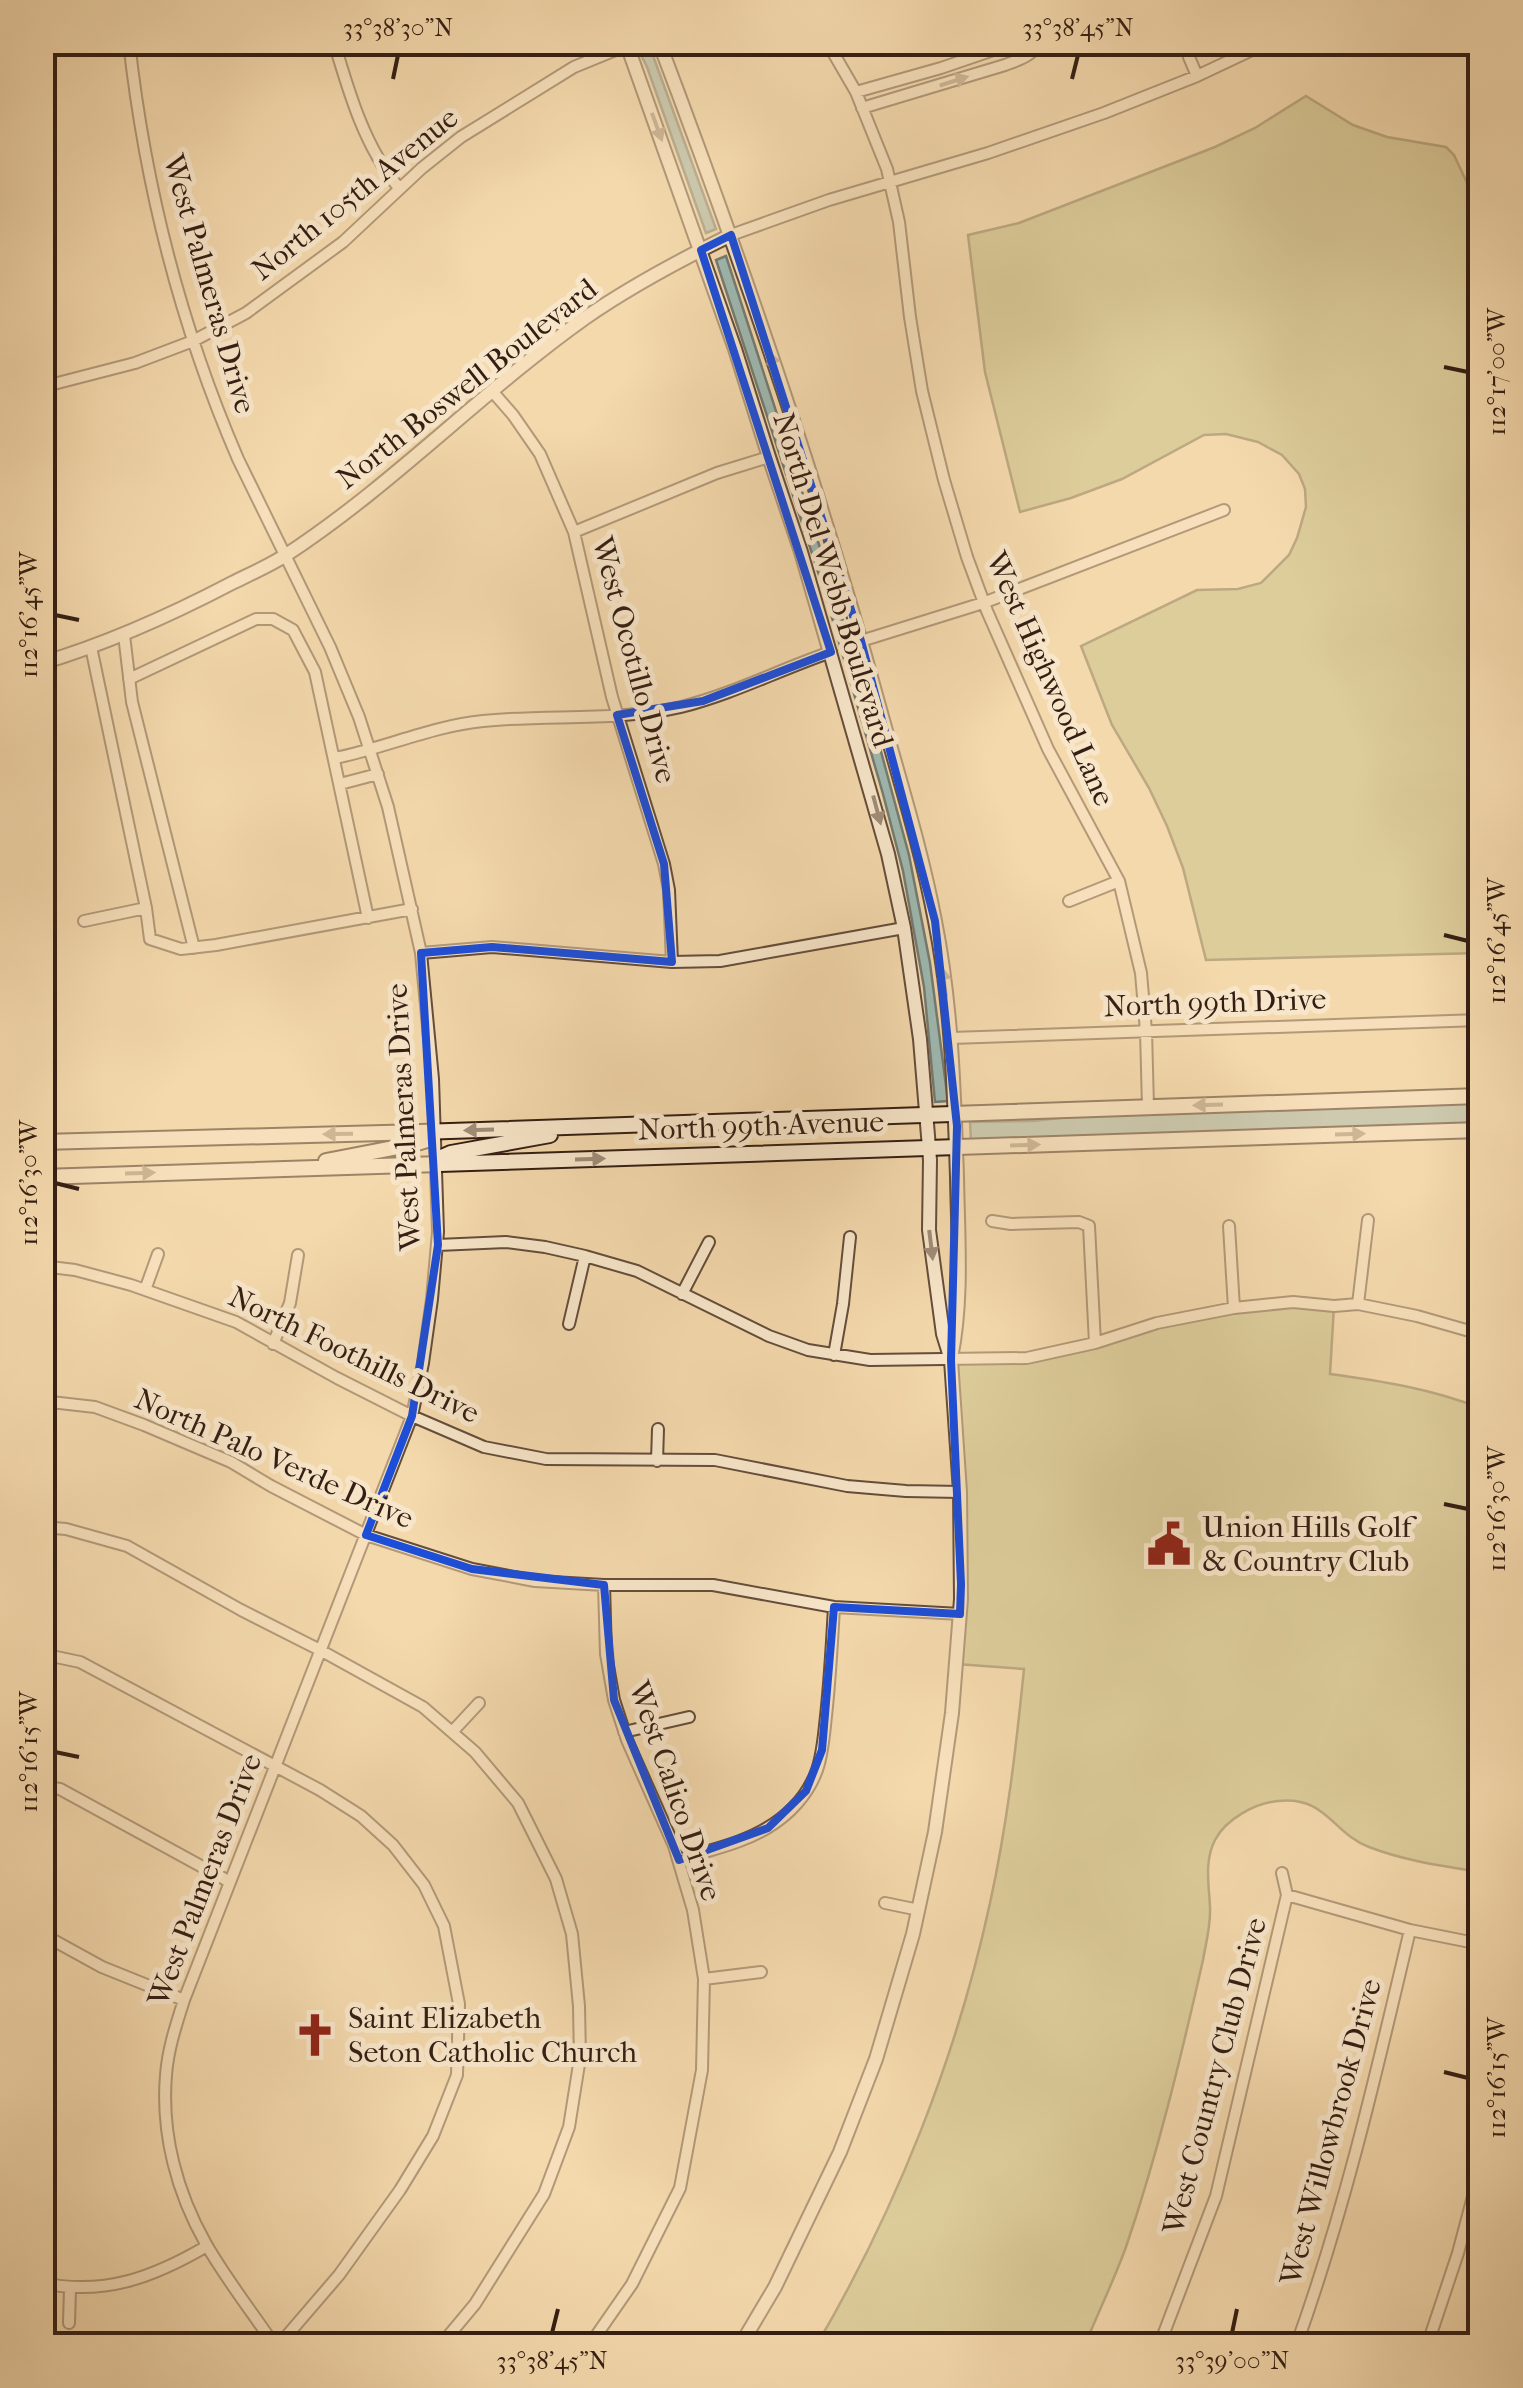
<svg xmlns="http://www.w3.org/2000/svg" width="1523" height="2388" font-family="'IM FELL French Canon',serif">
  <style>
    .green { fill: #c0be86; stroke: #7a6e4c; stroke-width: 2.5 }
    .water { fill: #9eb9b2; stroke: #747b72; stroke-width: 2.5 }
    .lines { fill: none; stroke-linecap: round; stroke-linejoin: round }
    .minor-casing { stroke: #644d3a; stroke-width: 14 }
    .tertiary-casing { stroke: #644d3a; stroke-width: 16 }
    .secondary-casing { stroke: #341e13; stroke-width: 18 }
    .minor { stroke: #f8e6ca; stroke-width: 10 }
    .tertiary { stroke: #f8e6ca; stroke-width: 12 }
    .secondary { stroke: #f8e6ca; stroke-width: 14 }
    .oneway { fill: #a08c78 }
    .marked { fill: none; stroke: #1d4ed8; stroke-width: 8; stroke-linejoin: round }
    .ticks { fill: none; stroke: #341e13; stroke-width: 4 }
    .labels { text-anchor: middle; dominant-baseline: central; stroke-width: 10; stroke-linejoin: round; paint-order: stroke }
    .street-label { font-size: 30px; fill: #341e13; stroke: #f8e6ca }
    .poi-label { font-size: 30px; fill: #341e13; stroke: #f8e6ca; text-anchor: start }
    .neatline { fill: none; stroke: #341e13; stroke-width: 4 }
    .ticks-label { font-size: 25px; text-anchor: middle; fill: #341e13 }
  </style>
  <rect width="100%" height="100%" fill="#f4d9ad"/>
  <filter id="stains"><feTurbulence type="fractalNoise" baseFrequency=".002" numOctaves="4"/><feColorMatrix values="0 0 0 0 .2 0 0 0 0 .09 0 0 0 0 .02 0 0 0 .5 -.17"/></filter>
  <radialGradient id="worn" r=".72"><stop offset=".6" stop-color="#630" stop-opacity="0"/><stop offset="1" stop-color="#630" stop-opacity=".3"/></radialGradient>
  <path class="green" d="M1306,96L1353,125L1387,137L1446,147L1454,155L1475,200L1480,173V953L1206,960L1183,868L1167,826L1149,788L1112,725L1081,646L1197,590L1238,589L1261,583L1289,555L1297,538L1306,507L1305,489L1299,474L1282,455L1258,442L1226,434L1204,435L1122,479L1071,498L1020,512L985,372L968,235L1019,223L1215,147L1255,128Z
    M1293,1302L1334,1306L1330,1374C1382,1381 1432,1389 1480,1408V1872C1443,1866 1405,1861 1369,1847C1332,1833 1327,1796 1278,1801C1255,1803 1226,1819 1215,1840C1204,1861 1209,1885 1210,1907C1211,1925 1206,1943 1203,1960C1181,2057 1158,2153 1126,2247C1114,2280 1098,2313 1085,2345L816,2346C897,2208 957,2056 990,1903C1007,1826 1016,1748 1024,1669L957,1664L960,1614L951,1360L1027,1358L1157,1323Z"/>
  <path class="water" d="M651,50L716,229L706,233L647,67L640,53Z
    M726,256L832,585L867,700L909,855L930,963L948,1101L935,1102L924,987L903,871L883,794L824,590L716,260Z
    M1480,1103V1125L971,1142L970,1122L1034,1121L1068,1117Z"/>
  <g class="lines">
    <g class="minor-casing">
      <path id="minor" d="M129,42C145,185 181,327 238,459L330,647L359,717L388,807L421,953L433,1079L438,1232L432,1299L423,1363L412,1416L184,2000C176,2025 168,2049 166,2075C161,2134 177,2193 206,2244C226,2279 252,2312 275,2346
        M334,42C349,93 365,148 399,188
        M827,42L856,92L887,169L899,222L910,317L922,391L944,480L967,557L987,611L1048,749L1119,881L1141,973L1146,1031L1148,1107
        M1189,57L1197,76
        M856,92L941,68L1017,42
        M862,108L1005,65C1018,60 1033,56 1039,42
        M731,235L829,200L988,153L1104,113L1197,76L1269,42
        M42,387L135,363L193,341L246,313L343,242L422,168L461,137L574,67L635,42
        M492,391L513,415L540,454L574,532L612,697L664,864L669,890L672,962
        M574,532L717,473L769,457
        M124,635L132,702L194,948
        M861,641L983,603L1224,510
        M129,679L256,619H273L293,630L315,672L368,918
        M335,758C385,748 432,726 483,721C548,714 616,722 681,707C733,694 781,669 831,652
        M340,784L378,774
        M1069,901L1119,881
        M146,908L150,939L181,949L216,945L412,909
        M84,921L146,908L91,647
        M421,953L492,947L672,962L720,961L904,928
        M951,1038L1480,1020
        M992,1221L1011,1224L1079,1222L1089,1226L1095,1343
        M1229,1226L1234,1308
        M438,1245L506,1242L545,1247L585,1256L637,1271L769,1336L808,1350L870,1360L1027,1358L1095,1343L1157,1323L1234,1308L1293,1302L1334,1306L1358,1304L1417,1316L1480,1334
        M42,1266L75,1270L131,1285L236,1322L337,1378L412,1416L484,1447L546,1459L715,1460L847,1486L906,1491L960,1492
        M145,1290L158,1254
        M682,1294L709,1242
        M1358,1304L1368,1220
        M569,1324L585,1256
        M273,1344L290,1303L298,1255
        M834,1355L843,1304L850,1237
        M42,1401L95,1407L144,1425L231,1462L271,1486L366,1535L472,1569L535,1581L604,1585H713L834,1607L960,1614
        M657,1461L658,1429
        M42,1527L66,1529L127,1546L241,1610L320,1650L423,1707L475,1752L518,1803L556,1879L572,1934L579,2006L580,2058L569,2127L544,2194L475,2304L440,2346
        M42,1654L80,1662L320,1790L361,1816L393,1845L424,1885L444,1926L459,2004L457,2075L433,2136L400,2190L339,2275L278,2346
        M452,1732L479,1703
        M624,1732L689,1717
        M42,1786L60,1789L230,1882
        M679,1860C708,1850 741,1844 767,1828C789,1815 808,1795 817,1770C823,1753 824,1734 826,1716C830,1680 832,1644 834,1607
        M1287,1895L1410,1930L1480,1944
        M885,1903L919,1910
        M42,1934L102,1967L184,2000
        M704,1979L761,1972
        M42,2283C105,2296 154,2277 207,2246
        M69,2323L70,2289
        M1431,2335L1461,2346
        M589,2346L632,2284L680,2188L702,2070L704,1979L693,1910L674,1846L627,1740L614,1700L606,1654L604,1585
        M1159,2346L1216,2196L1287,1895L1282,1873
        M1296,2346C1345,2210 1377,2070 1410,1930
        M1427,2346L1458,2253L1480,2170"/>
    </g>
    <g class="tertiary-casing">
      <path id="tertiary" d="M626,42L735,349L769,457L801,552L888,854L904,928L920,1039L930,1160L929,1230L943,1334L951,1360L960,1492L961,1599L952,1713L935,1832L913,1934L876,2059L840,2152L775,2287L740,2346
        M659,42C741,259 817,479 878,702C898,775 921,847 935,921C952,1006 954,1092 957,1177C958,1237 963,1300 951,1358
        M42,663C109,643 171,615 232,583C250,574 269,566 286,555C393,485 481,392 585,318C631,286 680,260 731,235"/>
    </g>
    <g class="secondary-casing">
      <path id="secondary" d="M42,1142L420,1132L1480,1096
        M326,1161L414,1144L427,1140L434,1133
        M438,1163L442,1157L451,1153L550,1135
        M42,1177L1480,1130"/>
    </g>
    <use href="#minor" class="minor"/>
    <use href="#tertiary" class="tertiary"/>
    <use href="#secondary" class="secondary"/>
  </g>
  <defs><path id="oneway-solid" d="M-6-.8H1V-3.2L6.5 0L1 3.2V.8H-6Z" transform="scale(2.5)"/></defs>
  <g class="oneway">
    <use href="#oneway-solid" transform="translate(954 81) rotate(-18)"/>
    <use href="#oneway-solid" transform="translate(657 127) rotate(70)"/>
    <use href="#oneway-solid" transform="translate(774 366) rotate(-109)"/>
    <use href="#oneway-solid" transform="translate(877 810) rotate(75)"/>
    <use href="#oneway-solid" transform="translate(944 982) rotate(-98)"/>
    <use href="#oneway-solid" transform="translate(1208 1105) rotate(178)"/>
    <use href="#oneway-solid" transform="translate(479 1130) rotate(178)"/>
    <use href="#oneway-solid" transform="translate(338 1134) rotate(179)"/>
    <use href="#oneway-solid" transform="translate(1350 1134) rotate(-2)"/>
    <use href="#oneway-solid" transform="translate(1025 1145) rotate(-2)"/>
    <use href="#oneway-solid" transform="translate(590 1159) rotate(-2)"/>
    <use href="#oneway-solid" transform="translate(140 1173) rotate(-2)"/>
    <use href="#oneway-solid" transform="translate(931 1245) rotate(83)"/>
  </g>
  <path d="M0 0H1523V2388H0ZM731,235L861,641L935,921L957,1126L951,1360L961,1584L960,1614L834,1607L822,1750L806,1791L768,1828L679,1860L614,1700L604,1585L472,1569L366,1535L412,1416L438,1245L421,953L492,947L672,962L664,864L617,715L703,701L831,652L701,250Z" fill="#f4d9ad" fill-opacity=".55" fill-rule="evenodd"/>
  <path class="marked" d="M731,235L861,641L935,921L957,1126L951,1360L961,1584L960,1614L834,1607L822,1750L806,1791L768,1828L679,1860L614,1700L604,1585L472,1569L366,1535L412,1416L438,1245L421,953L492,947L672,962L664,864L617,715L703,701L831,652L701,250Z"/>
  <path class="ticks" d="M393,79L398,55M1072,79L1078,55M1444,367L1468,372M55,615L79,620M1444,935L1468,941M55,1183L79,1189M1444,1504L1468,1509M55,1752L79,1757M1444,2072L1468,2078M552,2333L558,2309M1232,2333L1237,2309"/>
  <defs>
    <g id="civic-bare" transform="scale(3.45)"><path d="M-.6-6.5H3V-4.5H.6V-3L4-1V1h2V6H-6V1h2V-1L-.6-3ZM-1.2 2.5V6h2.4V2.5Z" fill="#8f2418" stroke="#f8e6ca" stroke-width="2.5" paint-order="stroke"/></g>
    <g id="church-bare" transform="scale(3.45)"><path d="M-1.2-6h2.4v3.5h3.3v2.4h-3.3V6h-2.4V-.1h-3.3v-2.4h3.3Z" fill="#8f2418" stroke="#f8e6ca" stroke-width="2.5" paint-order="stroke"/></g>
  </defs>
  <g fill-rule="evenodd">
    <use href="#civic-bare" x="1169" y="1544"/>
    <use href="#church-bare" x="315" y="2035"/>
  </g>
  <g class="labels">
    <g class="street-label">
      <text transform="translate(355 194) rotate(-39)">North 105th Avenue</text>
      <text transform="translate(209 284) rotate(74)">West Palmeras Drive</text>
      <text transform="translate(467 384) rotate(-38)">North Boswell Boulevard</text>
      <text transform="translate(833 580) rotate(73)">North Del Webb Boulevard</text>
      <text transform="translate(634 660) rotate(75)">West Ocotillo Drive</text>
      <text transform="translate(1050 679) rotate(66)">West Highwood Lane</text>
      <text transform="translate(1215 1003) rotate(-2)">North 99th Drive</text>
      <text transform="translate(404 1117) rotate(-93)">West Palmeras Drive</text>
      <text transform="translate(761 1126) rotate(-2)">North 99th Avenue</text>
      <text transform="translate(354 1355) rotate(26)">North Foothills Drive</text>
      <text transform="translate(274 1459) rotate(24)">North Palo Verde Drive</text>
      <text transform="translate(675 1791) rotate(71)">West Calico Drive</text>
      <text transform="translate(205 1880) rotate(-69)">West Palmeras Drive</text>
      <text transform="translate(1215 2076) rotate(-75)">West Country Club Drive</text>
      <text transform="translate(1331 2132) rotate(-75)">West Willowbrook Drive</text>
    </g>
    <g class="poi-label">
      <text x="1202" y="1527">Union Hills Golf<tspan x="1202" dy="34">&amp; Country Club</tspan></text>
      <text x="348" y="2018">Saint Elizabeth<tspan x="348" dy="34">Seton Catholic Church</tspan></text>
    </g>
  </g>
  <rect width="1523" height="2388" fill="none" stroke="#f4d9ad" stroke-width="110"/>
  <rect x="55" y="55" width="1413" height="2278" class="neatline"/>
  <g class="ticks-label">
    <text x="398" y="36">33°38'30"N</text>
    <text x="1078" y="36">33°38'45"N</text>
    <text transform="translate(1496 372) rotate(-90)" y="9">112°17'00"W</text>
    <text transform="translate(28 615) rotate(-90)" y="9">112°16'45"W</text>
    <text transform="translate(1496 941) rotate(-90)" y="9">112°16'45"W</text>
    <text transform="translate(28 1183) rotate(-90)" y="9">112°16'30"W</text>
    <text transform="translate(1496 1509) rotate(-90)" y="9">112°16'30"W</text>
    <text transform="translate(28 1752) rotate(-90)" y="9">112°16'15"W</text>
    <text transform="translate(1496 2078) rotate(-90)" y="9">112°16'15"W</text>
    <text x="552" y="2369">33°38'45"N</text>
    <text x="1232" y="2369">33°39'00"N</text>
  </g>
  <rect width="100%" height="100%" filter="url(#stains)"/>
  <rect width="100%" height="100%" fill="url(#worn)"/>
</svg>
